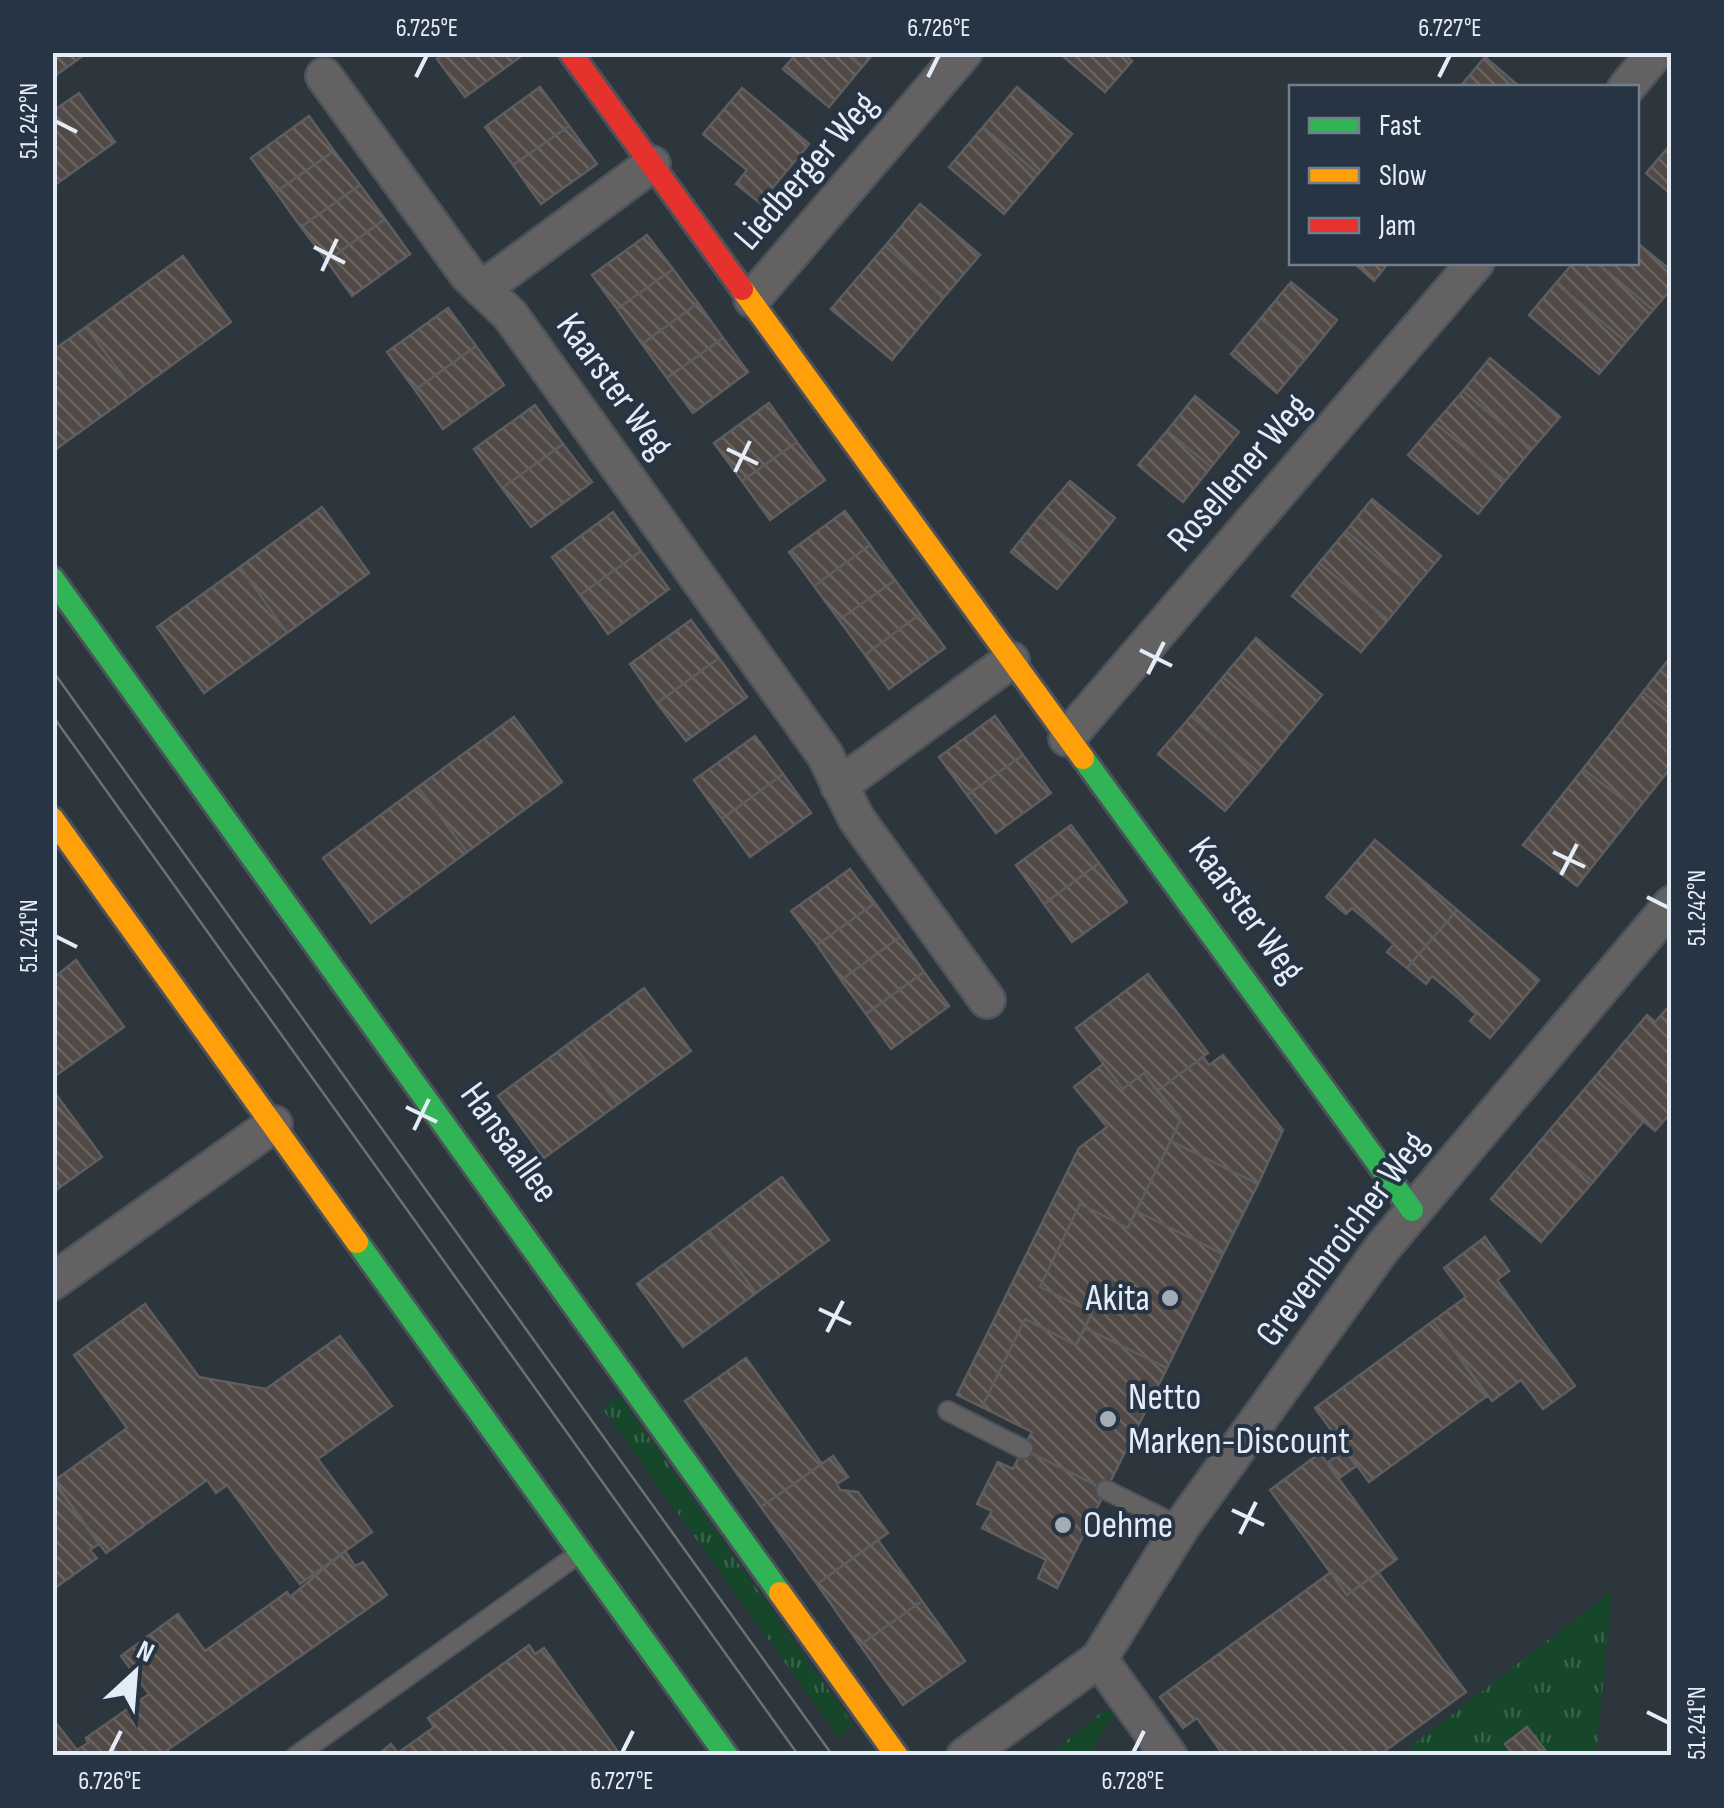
<svg xmlns="http://www.w3.org/2000/svg" width="1724" height="1808" font-family="'Sofia Sans Condensed',sans-serif">
  <style>
    .grass { fill: url(#grass-tufts) }
    .building { fill: url(#building-back-hatch); stroke: #5e5d5f; stroke-width: 2.5 }
    .lines { fill: none; stroke-linecap: round; stroke-linejoin: round }
    .lane-casing { stroke: #4c5259; stroke-width: 22 }
    .street-casing { stroke: #4c5259; stroke-width: 40 }
    .fast-casing { stroke: #4c5259; stroke-width: 28 }
    .slow-casing { stroke: #4c5259; stroke-width: 28 }
    .jam-casing { stroke: #4c5259; stroke-width: 28 }
    .lane { stroke: #636162; stroke-width: 18 }
    .street { stroke: #636162; stroke-width: 35 }
    .fast { stroke: #30b455; stroke-width: 22 }
    .slow { stroke: #ff9f0a; stroke-width: 22 }
    .jam { stroke: #e5322d; stroke-width: 22 }
    .tram { stroke: #6e7071; stroke-width: 2.5 }
    .ticks { fill: none; stroke: #e4edf7; stroke-width: 4 }
    .poi-dot { fill: #a4adb6; stroke: #263444; stroke-width: 4 }
    .labels { text-anchor: middle; dominant-baseline: central; stroke-width: 8; stroke-linejoin: round; paint-order: stroke }
    .street-label { font-size: 38px; fill: #e4edf7; stroke: #263444 }
    .poi-label { font-size: 38px; fill: #e4edf7; stroke: #263444; text-anchor: start }
    .neatline { fill: none; stroke: #e4edf7; stroke-width: 4 }
    .ticks-label { font-size: 25px; text-anchor: middle; fill: #e4edf7 }
  </style>
  <defs>
    <pattern id="grass-tufts" width="24" height="20" patternUnits="userSpaceOnUse" patternTransform="scale(2.5)"><rect width="24" height="20" fill="#17472a"/><path d="M3 7l-1-3M5 7V3M7 7l1-3M15 17l-1-3M17 17v-4M19 17l1-3" fill="none" stroke="#39624a"/></pattern>
    <pattern id="building-back-hatch" width="6" height="6" patternUnits="userSpaceOnUse" patternTransform="scale(2.5)"><rect width="6" height="6" fill="#514945"/><path d="M-1 5l2 2M0 0l6 6M5-1l2 2" fill="none" stroke="#6a6461"/></pattern>
  </defs>
  <rect width="100%" height="100%" fill="#2d353d"/>
  <path class="grass" d="M619,1395L854,1726L839,1738L602,1408Z
    M1612,1591L1596,1755H1538L1545,1749L1527,1727L1505,1744L1514,1755H1418L1410,1747Z
    M1102,1712H1111L1113,1717L1092,1749L1097,1755H1049Z"/>
  <path class="building" d="M52,52H88L52,78Z
    M446,52H517L520,57L465,97L437,59Z
    M798,52H844L862,67L829,107L783,69Z
    M844,52H875L862,67Z
    M1058,52H1122L1132,61L1105,92Z
    M1485,57L1521,88H1459Z
    M540,87L569,126L513,165L485,127Z
    M1017,87L1072,134L1038,174L983,127Z
    M742,88L809,144L760,203L736,184L747,170L703,134Z
    M79,93L115,142L52,187V112Z
    M309,116L334,151L276,192L251,158Z
    M569,126L597,164L541,204L513,165Z
    M983,127L1038,174L1004,214L949,167Z
    M1672,143V195L1646,173Z
    M334,151L360,185L301,227L276,192Z
    M360,185L385,219L327,261L301,227Z
    M920,204L980,255L944,297L885,246Z
    M385,219L410,254L352,296L327,261Z
    M647,235L673,269L617,309L592,275Z
    M1636,242L1672,271V288L1653,310L1596,262H1636Z
    M885,246L944,297L892,360L831,309Z
    M183,256L231,322L135,392L86,327Z
    M1353,262H1389L1374,281Z
    M1574,262H1596L1653,310L1626,342L1556,283Z
    M673,269L698,303L642,344L617,309Z
    M1291,282L1337,320L1307,357L1261,318Z
    M1556,283L1626,342L1599,374L1529,315Z
    M698,303L723,338L667,378L642,344Z
    M448,308L476,346L415,390L387,352Z
    M1261,318L1307,357L1277,393L1231,354Z
    M86,327L135,392L52,452V351Z
    M723,338L748,372L693,413L667,378Z
    M476,346L504,385L443,429L415,390Z
    M1490,358L1560,417L1532,449L1463,391Z
    M1463,391L1532,449L1505,481L1435,423Z
    M1195,396L1239,432L1211,467L1167,431Z
    M769,403L797,442L742,481L714,443Z
    M535,405L563,444L502,488L474,449Z
    M1435,423L1505,481L1478,514L1408,455Z
    M1167,431L1211,467L1183,502L1138,465Z
    M797,442L825,480L770,520L742,481Z
    M563,444L592,482L531,527L502,488Z
    M1070,481L1115,518L1086,554L1040,516Z
    M1372,499L1441,556L1414,588L1346,531Z
    M322,507L369,573L287,633L240,567Z
    M845,511L870,545L814,586L789,552Z
    M613,512L641,551L580,595L552,557Z
    M1040,516L1086,554L1057,589L1011,552Z
    M1346,531L1414,588L1388,620L1319,563Z
    M870,545L895,580L839,620L814,586Z
    M641,551L669,589L608,634L580,595Z
    M1319,563L1388,620L1361,652L1292,596Z
    M240,567L287,633L204,693L157,627Z
    M895,580L920,614L865,655L839,620Z
    M920,614L945,648L889,689L865,655Z
    M691,620L719,658L657,703L630,664Z
    M1256,638L1322,695L1290,733L1223,677Z
    M1672,655V715L1643,692Z
    M719,658L747,697L686,741L657,703Z
    M1223,677L1290,733L1258,772L1191,716Z
    M1643,692L1672,715V766L1637,810L1583,769Z
    M995,716L1023,755L967,795L939,757Z
    M1191,716L1258,772L1225,811L1158,754Z
    M514,717L562,782L467,852L418,787Z
    M755,736L783,774L722,819L694,780Z
    M1023,755L1051,793L996,833L967,795Z
    M1583,769L1637,810L1577,886L1523,845Z
    M783,774L811,813L750,857L722,819Z
    M418,787L467,852L371,923L323,858Z
    M1071,825L1099,863L1044,904L1016,865Z
    M1375,840L1457,910L1407,968L1387,952L1394,944L1352,908L1346,914L1326,897Z
    M1099,863L1127,902L1072,942L1044,904Z
    M850,869L875,903L817,945L791,911Z
    M875,903L900,937L841,980L817,945Z
    M1457,910L1539,980L1490,1038L1470,1021L1476,1014L1456,996L1432,976L1426,984L1407,968Z
    M900,937L924,972L866,1014L841,980Z
    M76,960L124,1027L52,1078V979Z
    M924,972L949,1006L891,1049L866,1014Z
    M1148,974L1208,1053L1157,1091L1144,1073L1123,1089L1076,1028Z
    M644,988L691,1051L618,1104L571,1042Z
    M1672,1003V1111L1655,1131L1594,1078L1647,1015L1655,1022Z
    M571,1042L618,1104L544,1158L498,1096Z
    M1223,1055L1283,1130L1258,1184L1171,1141L1181,1119L1157,1091L1203,1057L1209,1065Z
    M1103,1064L1123,1089L1144,1073L1181,1119L1128,1228L1080,1204L1040,1287L1092,1312L1076,1345L1025,1319L982,1407L957,1395L1079,1148L1107,1127L1074,1087Z
    M1594,1078L1644,1121L1593,1182L1542,1139Z
    M52,1089L102,1157L52,1193Z
    M1542,1139L1593,1182L1541,1242L1491,1199Z
    M1171,1141L1258,1184L1223,1254L1136,1211Z
    M782,1177L829,1240L756,1293L709,1231Z
    M1080,1204L1128,1228L1136,1211L1223,1254L1167,1368L1085,1328L1092,1312L1040,1287Z
    M709,1231L756,1293L683,1347L637,1284Z
    M1485,1237L1509,1271L1497,1280L1575,1386L1543,1409L1521,1380L1492,1401L1433,1321L1466,1297L1444,1268Z
    M145,1304L199,1377L266,1389L340,1336L392,1406L318,1459L372,1532L300,1584L227,1485L216,1493L207,1480L106,1553L54,1481L127,1428L74,1355Z
    M1025,1319L1076,1345L1085,1328L1167,1368L1106,1490L1023,1449L1032,1432L982,1407Z
    M1433,1321L1487,1396L1369,1482L1315,1408Z
    M746,1358L822,1464L761,1507L685,1401Z
    M1023,1449L1106,1490L1057,1588L1038,1578L1046,1560L982,1528L992,1511L977,1504L998,1462L1013,1469Z
    M1345,1450L1356,1466L1338,1479L1327,1463Z
    M1320,1453L1397,1559L1347,1595L1270,1490Z
    M833,1456L848,1477L837,1484L840,1490L858,1492L888,1533L817,1584L761,1507Z
    M58,1488L99,1544L90,1550L97,1558L52,1590V1493Z
    M878,1540L922,1601L860,1645L817,1584Z
    M345,1551L355,1566L363,1562L387,1595L159,1756H52V1718L77,1750L88,1743L86,1738L149,1694L121,1656L178,1614L205,1651L287,1592L290,1597Z
    M1331,1572L1347,1595L1378,1572L1466,1692L1378,1756H1224L1197,1718L1183,1728L1160,1697Z
    M922,1601L965,1661L903,1705L860,1645Z
    M529,1645L535,1654L544,1648L621,1756H376L391,1744L398,1753L434,1727L428,1718Z
    M1527,1727L1545,1750L1538,1756H1514L1505,1744Z"/>
  <g class="lines">
    <g class="lane-casing">
      <path id="lane" d="M948,1411L1023,1449
        M1106,1490L1181,1527
        M296,1756L577,1555"/>
    </g>
    <g class="street-casing">
      <path id="street" d="M324,76L468,275L510,315L825,755L856,818L987,1000
        M1626,88L1656,52
        M482,289L652,164
        M752,299L964,52
        M1067,738L1476,262
        M839,786L1011,660
        M52,1282L274,1124
        M1099,1659L1169,1756
        M965,1756L1099,1659L1181,1527L1383,1247L1672,904"/>
    </g>
    <g class="fast-casing">
      <path id="fast" d="M52,578L780,1593
        M1083,758L1412,1210
        M357,1242L727,1756"/>
    </g>
    <g class="slow-casing">
      <path id="slow" d="M742,289L1083,758
        M52,818L357,1242
        M780,1593L897,1756"/>
    </g>
    <g class="jam-casing">
      <path id="jam" d="M570,52L742,289"/>
    </g>
    <use href="#lane" class="lane"/>
    <use href="#street" class="street"/>
    <use href="#fast" class="fast"/>
    <use href="#slow" class="slow"/>
    <use href="#jam" class="jam"/>
    <path class="tram" d="M52,670L833,1756
      M52,715L799,1756"/>
  </g>
  <path class="ticks" d="M416,77L427,55M928,77L939,55M1439,77L1450,55M55,121L77,132M314,247L345,263M322,271L337,239M727,449L758,464M735,472L750,441M1140,650L1172,666M1148,674L1164,642M1553,852L1585,867M1561,875L1577,844M1647,897L1669,908M55,936L77,947M406,1107L437,1122M414,1130L429,1099M819,1309L851,1324M827,1332L843,1301M1232,1510L1264,1525M1240,1534L1256,1502M1647,1712L1669,1723M110,1753L121,1731M622,1753L633,1731M1133,1753L1144,1731"/>
  <g class="poi-dot">
    <circle cx="1170" cy="1298" r="10"/>
    <circle cx="1108" cy="1419" r="10"/>
    <circle cx="1063" cy="1525" r="10"/>
  </g>
  <g class="labels">
    <g class="street-label">
      <text transform="translate(806 171) rotate(-49)">Liedberger Weg</text>
      <text transform="translate(614 386) rotate(54)">Kaarster Weg</text>
      <text transform="translate(1239 473) rotate(-49)">Rosellener Weg</text>
      <text transform="translate(1246 910) rotate(54)">Kaarster Weg</text>
      <text transform="translate(509 1143) rotate(54)">Hansaallee</text>
      <text transform="translate(1342 1239) rotate(-53)">Grevenbroicher Weg</text>
    </g>
    <g class="poi-label">
      <text x="1150" y="1298" text-anchor="end">Akita</text>
      <text x="1128" y="1397">Netto<tspan x="1128" dy="44">Marken-Discount</tspan></text>
      <text x="1083" y="1525">Oehme</text>
    </g>
  </g>
  <rect width="1724" height="1808" fill="none" stroke="#263444" stroke-width="110"/>
  <rect x="1289" y="85" width="350" height="180" fill="#263444" stroke="#727e8c" stroke-width="2.5"/>
  <rect x="1309" y="118" width="50" height="15" fill="#30b455" stroke="#727e8c" stroke-width="2.5"/>
  <text x="1379" y="135" font-size="30" fill="#e4edf7">Fast</text>
  <rect x="1309" y="168" width="50" height="15" fill="#ff9f0a" stroke="#727e8c" stroke-width="2.5"/>
  <text x="1379" y="185" font-size="30" fill="#e4edf7">Slow</text>
  <rect x="1309" y="218" width="50" height="15" fill="#e5322d" stroke="#727e8c" stroke-width="2.5"/>
  <text x="1379" y="235" font-size="30" fill="#e4edf7">Jam</text>
  <g transform="translate(135 1673) rotate(26)" stroke="#263444" stroke-width="8" paint-order="stroke">
  <path d="M0-8L18 38L0 25L-18 38Z" fill="#e4edf7"/>
  <text y="-15" font-size="28" font-weight="bold" text-anchor="middle" fill="#e4edf7">N</text>
  </g>
  <rect x="55" y="55" width="1614" height="1698" class="neatline"/>
  <g class="ticks-label">
    <text x="427" y="36">6.725°E</text>
    <text x="939" y="36">6.726°E</text>
    <text x="1450" y="36">6.727°E</text>
    <text transform="translate(28 121) rotate(-90)" y="9">51.242°N</text>
    <text transform="translate(1696 908) rotate(-90)" y="9">51.242°N</text>
    <text transform="translate(28 936) rotate(-90)" y="9">51.241°N</text>
    <text transform="translate(1696 1723) rotate(-90)" y="9">51.241°N</text>
    <text x="110" y="1789">6.726°E</text>
    <text x="622" y="1789">6.727°E</text>
    <text x="1133" y="1789">6.728°E</text>
  </g>
</svg>
